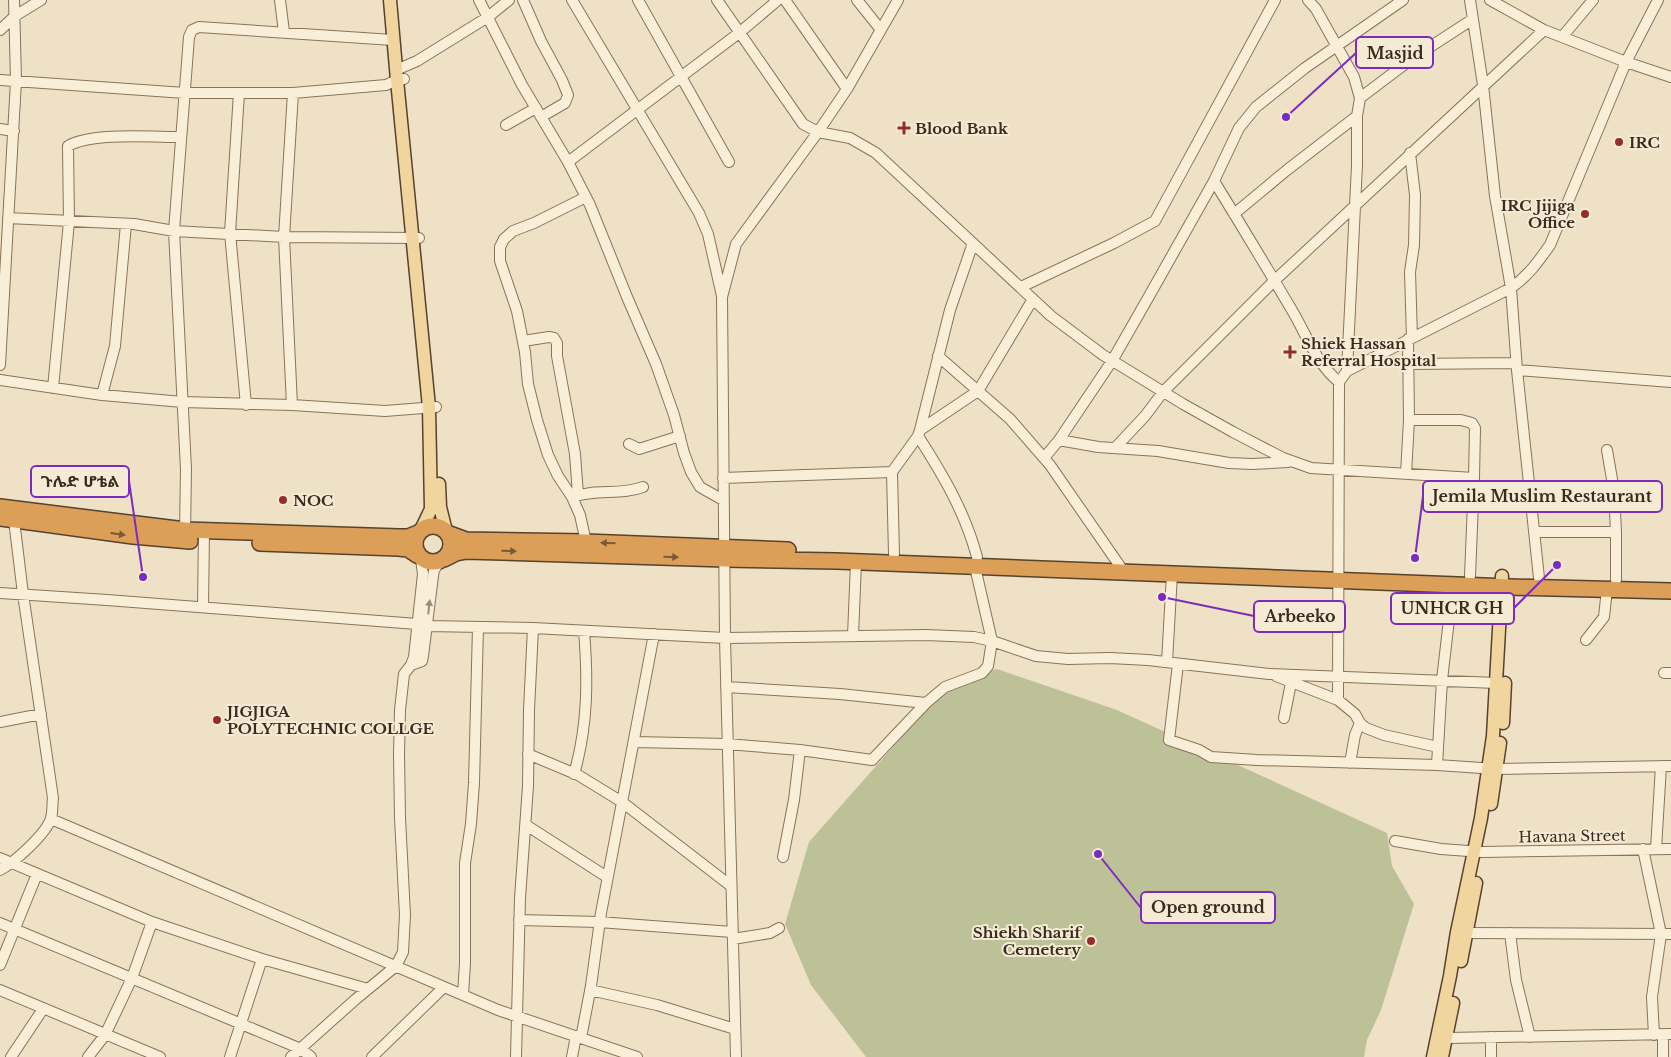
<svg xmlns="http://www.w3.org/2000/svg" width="1671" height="1057" font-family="'Libre Baskerville','Noto Sans Ethiopic',serif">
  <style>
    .cemetery { fill: #bdc198 }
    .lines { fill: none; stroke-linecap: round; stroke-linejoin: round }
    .minor-casing { stroke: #89735b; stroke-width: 12 }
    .major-casing { stroke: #574130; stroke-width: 15 }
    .highway-casing { stroke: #574130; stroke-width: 18 }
    .minor { stroke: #f9efd9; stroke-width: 10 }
    .major { stroke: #f0d59e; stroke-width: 12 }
    .highway { stroke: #dc9f58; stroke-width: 15 }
    .oneway { fill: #7a5936 }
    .oneway2 { fill: #998d7c }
    .poi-dot { fill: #972c2f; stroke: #f5ebd5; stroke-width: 2 }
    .labels { text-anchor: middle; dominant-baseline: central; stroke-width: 4; stroke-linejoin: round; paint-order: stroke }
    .poi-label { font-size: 15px; font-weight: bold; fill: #392b1f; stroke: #f5ebd5; text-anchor: start }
    .street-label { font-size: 15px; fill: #392b1f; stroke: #f5ebd5 }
    .leader { fill: none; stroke: #7b2cbf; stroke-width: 2 }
    .callout-dot { fill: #7b2cbf; stroke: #f5ebd5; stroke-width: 2 }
    .callout { fill: #f5ebd5; stroke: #7b2cbf; stroke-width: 2 }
    .callout-label { font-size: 16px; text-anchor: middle; font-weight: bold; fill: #392b1f }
  </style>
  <rect width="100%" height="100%" fill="#eee1c6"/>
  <path class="cemetery" d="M997,669L1117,710L1387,833L1392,866L1414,904L1381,1010L1367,1040L1364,1057H866L811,985L785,924L809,842L951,681Z"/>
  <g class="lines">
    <g class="minor-casing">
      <path id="minor" d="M280,0L284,32
        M479,0L522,85L568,162L590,205L627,297L656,364L674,415L684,453L691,472L700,487L723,500
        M523,0L541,41L562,80L568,95L565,103L541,117
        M572,0L699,213L708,234L722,296
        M638,0L729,162
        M717,0L803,124L818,132L850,138L876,153L1051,316L1103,355L1183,404L1233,432L1283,458L1311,468L1474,478L1470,576
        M785,0L847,89
        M857,0L881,30
        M1308,0L1316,9L1354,77L1360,98L1357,116V165L1347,371
        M1470,0L1483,85L1495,196L1511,288L1517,370L1539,578
        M1490,0L1544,30L1626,62L1671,77
        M0,30L15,16L41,0
        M1562,37L1593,0
        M396,70L417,61L488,17L509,0
        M0,80L185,93H293L386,85L397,80L404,79
        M239,93L230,233L246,405
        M1360,98L1413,58L1473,19
        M506,125L536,108
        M0,129L14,131
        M1410,153L1415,195L1414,245L1410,272L1412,338
        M568,162L739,33L778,0
        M1214,181C1241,225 1267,268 1293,312C1308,338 1316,363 1339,382
        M586,197L534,223L513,231L504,239L500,247V261L517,311L525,352L528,384L537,420L548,455L558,476L572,497L580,515L586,542
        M1234,214L1287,170L1357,116
        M8,218L134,224L174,231L284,237L419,238
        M1021,287L1114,243L1155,221L1275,0
        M523,341L549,337L554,338L557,343V356L575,454L578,495
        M938,356L1010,419L1050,465L1124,572
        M1409,364L1516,363
        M0,365L16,81L14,0
        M1517,370L1671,382
        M0,380L102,395L183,402L292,405L385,411L436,407
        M53,388L69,222L68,146C92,132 152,137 181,137
        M102,395L115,346L126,224
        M292,405L284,237L293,93
        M1409,420H1461L1472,423L1475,428L1474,478
        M920,430L978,391L1033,299
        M918,436C943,475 965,512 977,557
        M1059,440L1112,361L1148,298L1214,181L1239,128L1256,107L1305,68L1403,0
        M629,444L639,449L680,436
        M1115,448L1145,416L1163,392L1274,281L1544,30
        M1607,450L1614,491L1616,532V580
        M1044,458L1059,440L1098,447L1158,451L1229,463L1252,464L1288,462
        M892,472L894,554
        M1406,474L1409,420L1408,339
        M723,478L892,472L918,436L920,430L950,310L973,243
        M573,497C597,488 619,496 643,487
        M1534,532H1616
        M185,534L186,469L174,231L189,37L192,30L199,27L393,40
        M0,593L107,600L417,624
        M203,607L204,531
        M427,626L533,628L725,638L926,635L974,637L992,641L1036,656L1068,659L1110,658L1148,660L1269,674L1497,683
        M853,636L856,562
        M1586,640L1604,617L1607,589
        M1167,662L1172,574
        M1178,664L1169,740L1199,750L1211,757L1257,760L1437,765L1496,769L1671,766
        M411,665L422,661L423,656L433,576L434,570L440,561
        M1664,673H1671
        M1276,676L1338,700L1355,714L1360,723L1366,728L1384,735L1438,747
        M726,687L840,694L926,703
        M1338,700L1339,382L1347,371L1511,288C1528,276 1538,262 1550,245L1626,62L1658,0
        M1284,718L1291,683
        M0,722L41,714
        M634,742L727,744L800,750L872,760L926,703L945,687L982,673L988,666L992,641L975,567
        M528,754L578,775L622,802L731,886
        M1350,763L1355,735L1360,723
        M1437,765L1442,680L1453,585
        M574,774C588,726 588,679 584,631
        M51,819L498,1010L637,1057
        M526,825L607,877
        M1395,841L1441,849L1482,852L1671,849
        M1643,849L1661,934L1652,997L1654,1035
        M1656,849L1661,766
        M783,857L794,800L800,750
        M0,858L152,922L262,959L368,989
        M0,870C14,863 47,833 51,818C53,812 52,804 53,798L23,594L14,520
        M519,920L599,922L732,932
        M0,923L301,1049L311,1057
        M1466,933L1671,934
        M1510,933L1516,980L1530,1037
        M733,939L770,933L779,928
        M0,965L37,874
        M0,990L160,1057
        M590,990L657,1005L735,1029
        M463,995L465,963V863L471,824L474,783L478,627
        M1663,1035V1057
        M1491,1037V1057
        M581,1038L591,986L601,913L654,634
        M1447,1038L1671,1034
        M11,1057L43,1009
        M88,1057L105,1035L132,978L152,922
        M230,1057L262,959
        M291,1057L356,999L396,966L403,952L405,915L400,818L399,754L400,710L404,674L411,665L414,657L423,574L421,559
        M372,1057L444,987
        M516,1057L520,898L528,786L529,710L533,628
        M572,1057L576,1036
        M736,1057L725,638L722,297L736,244L818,132L847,89L898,0"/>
    </g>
    <g class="major-casing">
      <path id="major" d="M390,0L397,80L429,407L431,509L421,530
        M439,484L440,507L446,531
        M1503,723L1505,683
        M1491,804L1500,743
        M1461,961L1476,883
        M1433,1057L1450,976L1457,932L1481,818L1493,736L1502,576
        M1442,1057L1453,1003"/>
    </g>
    <g class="highway-casing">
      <path id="highway" d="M0,507L185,530L399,537H408L418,533
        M0,518L133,536L190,541
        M415 544a18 18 0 1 1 36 0a18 18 0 1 1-36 0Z
        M447,533L466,540L586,542L788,550
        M260,543L398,548L408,549L417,555
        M444,559L456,553L466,551L725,559L836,561L1510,587L1671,591"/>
    </g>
    <use href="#minor" class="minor"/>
    <use href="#major" class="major"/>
    <use href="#highway" class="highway"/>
  </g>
  <defs><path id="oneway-solid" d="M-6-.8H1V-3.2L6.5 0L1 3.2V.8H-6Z" transform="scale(1.25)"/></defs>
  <g class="oneway">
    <use href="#oneway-solid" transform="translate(118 534) rotate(8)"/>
    <use href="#oneway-solid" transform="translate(608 543) rotate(-178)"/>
    <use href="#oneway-solid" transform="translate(509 551) rotate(1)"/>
    <use href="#oneway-solid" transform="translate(671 557) rotate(2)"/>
  </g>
  <use class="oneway2" href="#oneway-solid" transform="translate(429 607) rotate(-84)"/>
  <g class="poi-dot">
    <path d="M901.5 120.5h5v5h5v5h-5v5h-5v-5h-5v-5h5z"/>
    <circle cx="1619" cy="142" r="5"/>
    <circle cx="1585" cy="214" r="5"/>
    <path d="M1287.5 344.5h5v5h5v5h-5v5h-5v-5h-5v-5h5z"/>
    <circle cx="283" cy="500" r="5"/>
    <circle cx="217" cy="720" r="5"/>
    <circle cx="1091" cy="941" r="5"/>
  </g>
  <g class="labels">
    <g class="poi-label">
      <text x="915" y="128">Blood Bank</text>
      <text x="1629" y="142">IRC</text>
      <text x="1575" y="205" text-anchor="end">IRC Jijiga<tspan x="1575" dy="17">Office</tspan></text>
      <text x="1301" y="343">Shiek Hassan<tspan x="1301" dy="17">Referral Hospital</tspan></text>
      <text x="293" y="500">NOC</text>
      <text x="227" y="711">JIGJIGA<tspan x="227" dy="17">POLYTECHNIC COLLGE</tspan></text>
      <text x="1081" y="932" text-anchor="end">Shiekh Sharif<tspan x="1081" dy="17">Cemetery</tspan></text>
    </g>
    <g class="street-label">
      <text transform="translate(1572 836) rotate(-1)">Havana Street</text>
    </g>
  </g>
  <path class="leader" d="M1286 117L1356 53M143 577L129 481M1415 558L1423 496M1557 565L1514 608M1162 597L1254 616M1098 854L1141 908"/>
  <g class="callout-dot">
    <circle cx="1286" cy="117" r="5"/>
    <circle cx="143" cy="577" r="5"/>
    <circle cx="1415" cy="558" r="5"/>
    <circle cx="1557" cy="565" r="5"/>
    <circle cx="1162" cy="597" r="5"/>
    <circle cx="1098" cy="854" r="5"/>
  </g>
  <g class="callout">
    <rect x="1356" y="37" width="77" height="31" rx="5"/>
    <rect x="31" y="466" width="98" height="31" rx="5"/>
    <rect x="1423" y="481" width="239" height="31" rx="5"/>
    <rect x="1391" y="593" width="123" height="31" rx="5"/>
    <rect x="1254" y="601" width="91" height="31" rx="5"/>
    <rect x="1141" y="892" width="134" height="31" rx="5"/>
  </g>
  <g class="callout-label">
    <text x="1395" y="59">Masjid</text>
    <text x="80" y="487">ጉሌድ ሆቴል</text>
    <text x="1542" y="502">Jemila Muslim Restaurant</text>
    <text x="1452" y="614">UNHCR GH</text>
    <text x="1300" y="622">Arbeeko</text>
    <text x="1208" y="913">Open ground</text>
  </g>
</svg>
